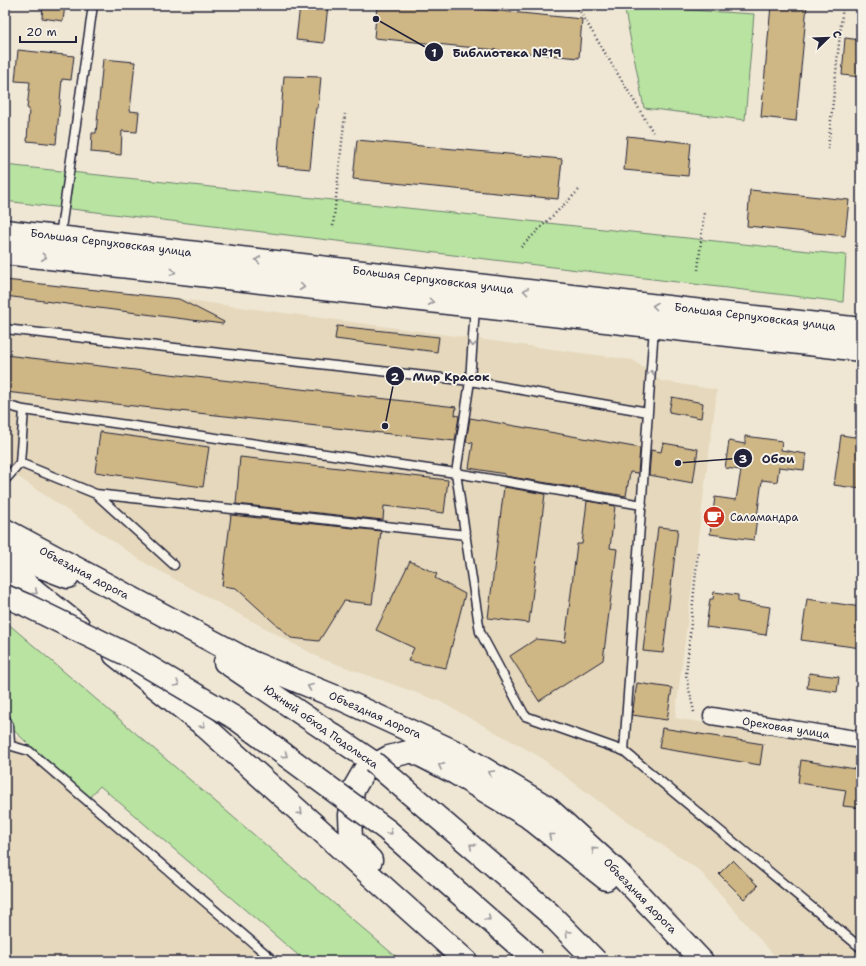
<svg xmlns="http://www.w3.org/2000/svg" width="866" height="966" font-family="'Shantell Sans',sans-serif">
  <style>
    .built { fill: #e5d8bc }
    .green { fill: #b8e3a0; stroke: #6d826e }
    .building { fill: #ceb685; stroke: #22223b }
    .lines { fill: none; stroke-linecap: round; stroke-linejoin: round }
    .service-casing { stroke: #22223b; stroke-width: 11 }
    .minor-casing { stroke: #22223b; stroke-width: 19 }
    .primary-casing { stroke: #22223b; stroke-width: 25 }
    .path { stroke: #22223b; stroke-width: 2.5; stroke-dasharray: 1 3; stroke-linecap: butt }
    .service { stroke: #f7f3e8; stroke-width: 8 }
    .minor { stroke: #f7f3e8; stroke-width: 16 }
    .primary { stroke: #f7f3e8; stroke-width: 22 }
    .primary-bridge-casing { stroke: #22223b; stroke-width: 25; stroke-linecap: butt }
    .primary-bridge { stroke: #f7f3e8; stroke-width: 22 }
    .oneway { stroke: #97959a }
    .labels { text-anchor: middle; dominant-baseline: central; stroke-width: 4; stroke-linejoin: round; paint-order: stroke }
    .street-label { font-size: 11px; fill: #22223b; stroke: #f7f3e8 }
    .poi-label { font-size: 11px; fill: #22223b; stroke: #f7f3e8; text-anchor: start }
    .leader { fill: none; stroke: #22223b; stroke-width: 1.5 }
    .callout-dot { fill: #22223b; stroke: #f7f3e8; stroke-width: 1.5 }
    .mark-label { font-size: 12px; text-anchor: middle; font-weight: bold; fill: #fff }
    .callout-label { font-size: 12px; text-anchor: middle; font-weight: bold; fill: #22223b; stroke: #f7f3e8; stroke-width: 4; stroke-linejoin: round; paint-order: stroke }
  </style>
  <rect width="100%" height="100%" fill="#efe7d4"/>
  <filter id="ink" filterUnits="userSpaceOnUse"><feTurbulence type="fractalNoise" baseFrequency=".025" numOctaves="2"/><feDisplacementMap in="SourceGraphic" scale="8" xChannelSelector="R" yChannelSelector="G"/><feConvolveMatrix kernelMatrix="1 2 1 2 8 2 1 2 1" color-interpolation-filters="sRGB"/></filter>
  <g filter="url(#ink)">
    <path class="built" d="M5,279L180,299L633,360L661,381L717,390L675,718L861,749V961H779L699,870L609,809L537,755L439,701L320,658L145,563L5,468Z
      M5,727L87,800L276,961H5Z"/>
    <path class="green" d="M624,6L754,14L745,120L644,108Z
      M5,165L846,255L843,302L5,201Z
      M5,621L401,961H305L100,786L87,800L5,722Z"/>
    <path class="building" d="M43,5H65L63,21L42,18Z
      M300,5H328L324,43L296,40Z
      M377,5H438L582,19L579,58L374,38Z
      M771,5H807L796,121L761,117Z
      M845,38L861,40V77L842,75Z
      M18,50L74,56L71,80L62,79L56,144L27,141L29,109L27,108L30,82L15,81Z
      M103,59L135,62L130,111L139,112L137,132L122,131L121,155L91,152L92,133H96Z
      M284,76L321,77L318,108H316L310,169L277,166Z
      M627,136L691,143L688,176L624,170Z
      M357,140L562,159L558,199L353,179Z
      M750,190L849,200L845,236L747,226Z
      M5,280L179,299L224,322L223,324L5,296Z
      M337,326L439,337L437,352L335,339Z
      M5,355L456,407L455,415L459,416L455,441L5,392Z
      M672,397L703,403L701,418L669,412Z
      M470,418L640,448L638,473L630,472L626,496L505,476V474L469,468L473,443L466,442Z
      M100,432L209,447L203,487L95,472Z
      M841,435L861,438V489L834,485Z
      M745,436L782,441L781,450L806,454L804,470L779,467L777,482L762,480L754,540L710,534L715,497L736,500L741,470L725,468L729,441L745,444Z
      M663,443L698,449L693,483L649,475L651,450L661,452Z
      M240,457L448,480L444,513L384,506L383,520L236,504Z
      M504,487L545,494L529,623L488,618Z
      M587,501L615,506L610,548L617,549L603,660L539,701L510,656L536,639L565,642L577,544H582Z
      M231,515L381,531L372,604L344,601L319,641L291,638L236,588L222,586Z
      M658,527L678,529L663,653L643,651Z
      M410,561L437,574L435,578L465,594L446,668L408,661L414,648L376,630Z
      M714,592L738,595V602L770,607L766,635L706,627L710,599H713Z
      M807,599L861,607V648L801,640Z
      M809,673L839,677L837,692L807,688Z
      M637,683L672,688L667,720L632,715Z
      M662,728L763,744L760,765L659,748Z
      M801,760L861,770V808L843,806L846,790L798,783Z
      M733,860L758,886L744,899L719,874Z"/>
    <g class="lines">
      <g class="service-casing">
        <path id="service" d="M60,236L93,5
          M475,307L470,381L456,473L480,632L525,716L624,751
          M654,327L624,751L861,948
          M5,329L470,381L648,412
          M5,405L24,410
          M20,463L96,494L466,535
          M5,480L20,463L24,410L456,473L642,505
          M96,494L174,565
          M5,718L9,726L10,744
          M5,744L29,751L274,961"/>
      </g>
      <g class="minor-casing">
        <path id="minor" d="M712,716L861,740"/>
      </g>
      <g class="primary-casing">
        <path id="primary" d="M5,231L861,329
          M5,253L861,350
          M5,530L251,662L341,699L458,753L547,807L617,871L702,961
          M5,553L68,577
          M5,567L78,625
          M115,655L202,724L466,961
          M225,662L373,762
          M371,860L351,839L350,815L353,790L364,771L389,757L412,751L455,773L527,816L606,879"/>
      </g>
      <path class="path" d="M576,5L653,132
        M828,149L843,5
        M333,226L345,114
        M857,231H861
        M521,247L580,189
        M698,270L704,212
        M694,712L686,675L698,550"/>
      <use href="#service" class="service"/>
      <use href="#minor" class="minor"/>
      <use href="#primary" class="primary"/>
      <g class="primary-bridge-casing">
        <path id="primary-bridge" d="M5,596L26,605L132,657L235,718L387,830L519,946L534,961
          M373,762L549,913L596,961"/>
      </g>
      <use href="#primary-bridge" class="primary-bridge"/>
    </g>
    <defs><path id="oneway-chevron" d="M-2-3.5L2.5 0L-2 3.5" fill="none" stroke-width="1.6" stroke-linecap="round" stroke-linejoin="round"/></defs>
    <g class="oneway">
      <use href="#oneway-chevron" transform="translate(44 257) rotate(6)"/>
      <use href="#oneway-chevron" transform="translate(258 260) rotate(-173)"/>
      <use href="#oneway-chevron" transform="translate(173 272) rotate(6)"/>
      <use href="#oneway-chevron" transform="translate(302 287) rotate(7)"/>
      <use href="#oneway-chevron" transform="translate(526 291) rotate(-173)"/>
      <use href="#oneway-chevron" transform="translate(431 302) rotate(7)"/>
      <use href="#oneway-chevron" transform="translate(655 306) rotate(-173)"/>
      <use href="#oneway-chevron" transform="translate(473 344) rotate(94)"/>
      <use href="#oneway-chevron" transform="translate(651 373) rotate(-86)"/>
      <use href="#oneway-chevron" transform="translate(35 592) rotate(39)"/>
      <use href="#oneway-chevron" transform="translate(177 684) rotate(31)"/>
      <use href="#oneway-chevron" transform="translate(310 687) rotate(-158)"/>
      <use href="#oneway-chevron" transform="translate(203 725) rotate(41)"/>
      <use href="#oneway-chevron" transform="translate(285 755) rotate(36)"/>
      <use href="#oneway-chevron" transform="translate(441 766) rotate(-152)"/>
      <use href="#oneway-chevron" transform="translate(491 773) rotate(-149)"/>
      <use href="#oneway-chevron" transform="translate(300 812) rotate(42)"/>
      <use href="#oneway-chevron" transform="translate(390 832) rotate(40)"/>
      <use href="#oneway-chevron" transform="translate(551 836) rotate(-142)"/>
      <use href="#oneway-chevron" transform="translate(472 846) rotate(-139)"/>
      <use href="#oneway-chevron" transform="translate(594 850) rotate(-138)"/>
      <use href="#oneway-chevron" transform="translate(488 918) rotate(41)"/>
      <use href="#oneway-chevron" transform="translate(568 933) rotate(-134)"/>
    </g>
  </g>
  <defs>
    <g id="cafe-disc" transform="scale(1.15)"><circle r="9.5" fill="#c8321e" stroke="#f7f3e8"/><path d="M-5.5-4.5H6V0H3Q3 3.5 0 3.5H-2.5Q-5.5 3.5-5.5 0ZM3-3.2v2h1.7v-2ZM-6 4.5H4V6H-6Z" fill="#fff"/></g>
  </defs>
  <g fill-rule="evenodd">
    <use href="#cafe-disc" x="714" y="517"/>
  </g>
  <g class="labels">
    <g class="street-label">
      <text transform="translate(111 243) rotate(7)">Большая Серпуховская улица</text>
      <text transform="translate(433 280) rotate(7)">Большая Серпуховская улица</text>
      <text transform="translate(755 317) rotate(7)">Большая Серпуховская улица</text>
      <text transform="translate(84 573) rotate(28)">Объездная дорога</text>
      <text transform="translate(375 715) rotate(24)">Объездная дорога</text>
      <text transform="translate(321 727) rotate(35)">Южный обход Подольска</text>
      <text transform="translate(786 728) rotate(9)">Ореховая улица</text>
      <text transform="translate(640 896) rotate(46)">Объездная дорога</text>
    </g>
    <g class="poi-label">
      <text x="730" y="517">Саламандра</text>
    </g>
  </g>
  <path class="leader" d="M376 19L434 52M385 426L395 376M678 463L743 458"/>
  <g class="callout-dot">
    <circle cx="376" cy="19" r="4"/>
    <circle cx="385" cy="426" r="4"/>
    <circle cx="678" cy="463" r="4"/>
    <circle cx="434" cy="52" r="10"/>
    <circle cx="395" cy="376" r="10"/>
    <circle cx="743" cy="458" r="10"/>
  </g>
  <g class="mark-label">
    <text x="434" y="57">1</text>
    <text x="395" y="381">2</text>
    <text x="743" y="463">3</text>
  </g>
  <g class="callout-label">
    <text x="507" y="57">Библиотека №19</text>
    <text x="451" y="381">Мир Красок</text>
    <text x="778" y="463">Обои</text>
  </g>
  <rect width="866" height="966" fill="none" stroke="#f7f3e8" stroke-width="20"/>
  <rect x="10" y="10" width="846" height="946" fill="none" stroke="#22223b" stroke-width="1.5" filter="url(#ink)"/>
  <g transform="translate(828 38) rotate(67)" stroke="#f7f3e8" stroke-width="3" paint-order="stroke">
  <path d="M0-3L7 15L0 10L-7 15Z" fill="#22223b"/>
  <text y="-6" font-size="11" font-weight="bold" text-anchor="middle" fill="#22223b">С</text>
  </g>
  <path d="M20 36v6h56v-6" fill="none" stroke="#22223b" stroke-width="2"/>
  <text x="26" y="36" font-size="12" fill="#22223b" stroke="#f7f3e8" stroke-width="3" paint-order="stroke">20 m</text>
</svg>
